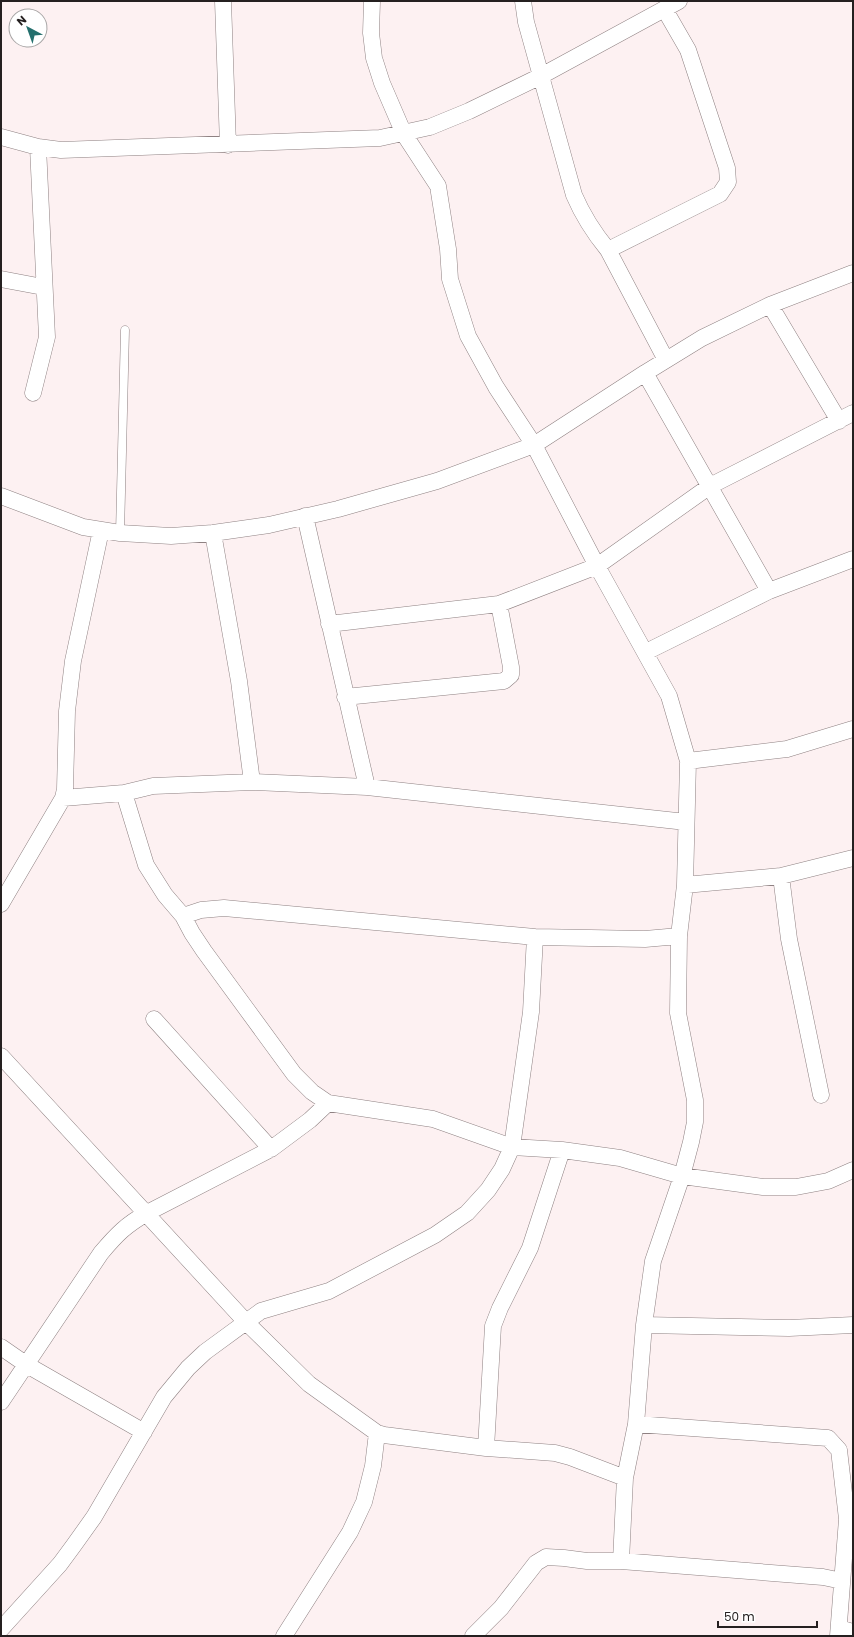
<svg xmlns="http://www.w3.org/2000/svg" width="854" height="1637" font-family="Poppins,sans-serif">
  <style>
    .lines { fill: none; stroke-linecap: round; stroke-linejoin: round }
    .service-casing { stroke: #8e8182; stroke-width: 9 }
    .minor-casing { stroke: #8e8182; stroke-width: 17 }
    .service { stroke: #fff; stroke-width: 8 }
    .minor { stroke: #fff; stroke-width: 16 }
  </style>
  <rect width="100%" height="100%" fill="#fdf1f2"/>
  <g class="lines">
    <g class="service-casing">
      <path id="service" d="M120,533L125,330"/>
    </g>
    <g class="minor-casing">
      <path id="minor" d="M223,1L228,145
        M523,1L526,22L574,195C583,216 594,233 608,250L666,360
        M1,137L38,147L61,150L380,138L430,127L469,111L541,76L679,1
        M608,250L720,194L728,182L727,168L688,50L665,10
        M1,279L43,287
        M770,305L839,421
        M645,373L769,591
        M33,393L47,337L38,147
        M1,496L83,527L120,533L171,536L213,533L269,525L338,509L437,481L534,445L645,373L702,338L770,305L853,273
        M305,516L367,787
        M213,533L239,681L252,782
        M329,624L499,604L597,566L710,486L853,413
        M646,652L769,591L853,559
        M345,697L504,681L511,675V667L499,604
        M688,761L787,749L853,729
        M124,793L153,786L252,782L367,787L686,822
        M63,798L124,793L146,865L165,895L183,916L201,910L224,908L535,937L645,939L679,936L685,885L688,761L669,696L597,566L534,445L496,387L468,336L450,279L448,249L438,186L404,134L382,83L374,58L371,33L372,1
        M781,876L789,939L821,1095
        M685,885L781,876L853,858
        M1,904L63,798L65,789L67,711L73,661L101,530
        M183,916L192,933L204,951L294,1074L312,1092L328,1103L433,1119L512,1147L562,1150L620,1158L682,1176L763,1187H796L828,1181L853,1170
        M154,1019L271,1149
        M1,1056L246,1322L309,1384L377,1433L384,1435L486,1448L555,1453L570,1457L625,1478
        M644,1325L789,1328L853,1325
        M1,1347L27,1365L144,1432
        M1,1402L101,1253C117,1234 126,1225 147,1213L271,1149L310,1120L328,1103
        M636,1424L828,1438L839,1450L847,1519L838,1636
        M486,1448L493,1326L500,1308L530,1248L562,1150
        M621,1561L823,1577L842,1581
        M839,1628L853,1632
        M1,1629L60,1564L74,1545L94,1517L164,1397L188,1368L205,1352L261,1311L329,1291L435,1235L467,1213L488,1190L502,1169L512,1147L531,1012L535,937
        M284,1636L350,1532L364,1502L373,1466L377,1433
        M473,1636L501,1608L536,1563L546,1557L564,1558L587,1561H621L625,1478L636,1424L644,1325L653,1261L682,1176L691,1142L695,1122V1100L678,1013L679,936"/>
    </g>
    <use href="#service" class="service"/>
    <use href="#minor" class="minor"/>
  </g>
  <rect width="854" height="1637" fill="none" stroke="#252020" stroke-width="4"/>
  <g transform="translate(28 28) rotate(319)"><circle r="19" fill="#ffffff" stroke="#a8a6a6"/>
  <path d="M0-3L7 15L0 10L-7 15Z" fill="#246f6d"/>
  <text y="-6" font-size="11" font-weight="bold" text-anchor="middle" fill="#252020">N</text>
  </g>
  <path d="M718 1621v6h99v-6" fill="none" stroke="#252020" stroke-width="2"/>
  <text x="724" y="1621" font-size="12" fill="#252020" stroke="#ffffff" stroke-width="3" paint-order="stroke">50 m</text>
</svg>
